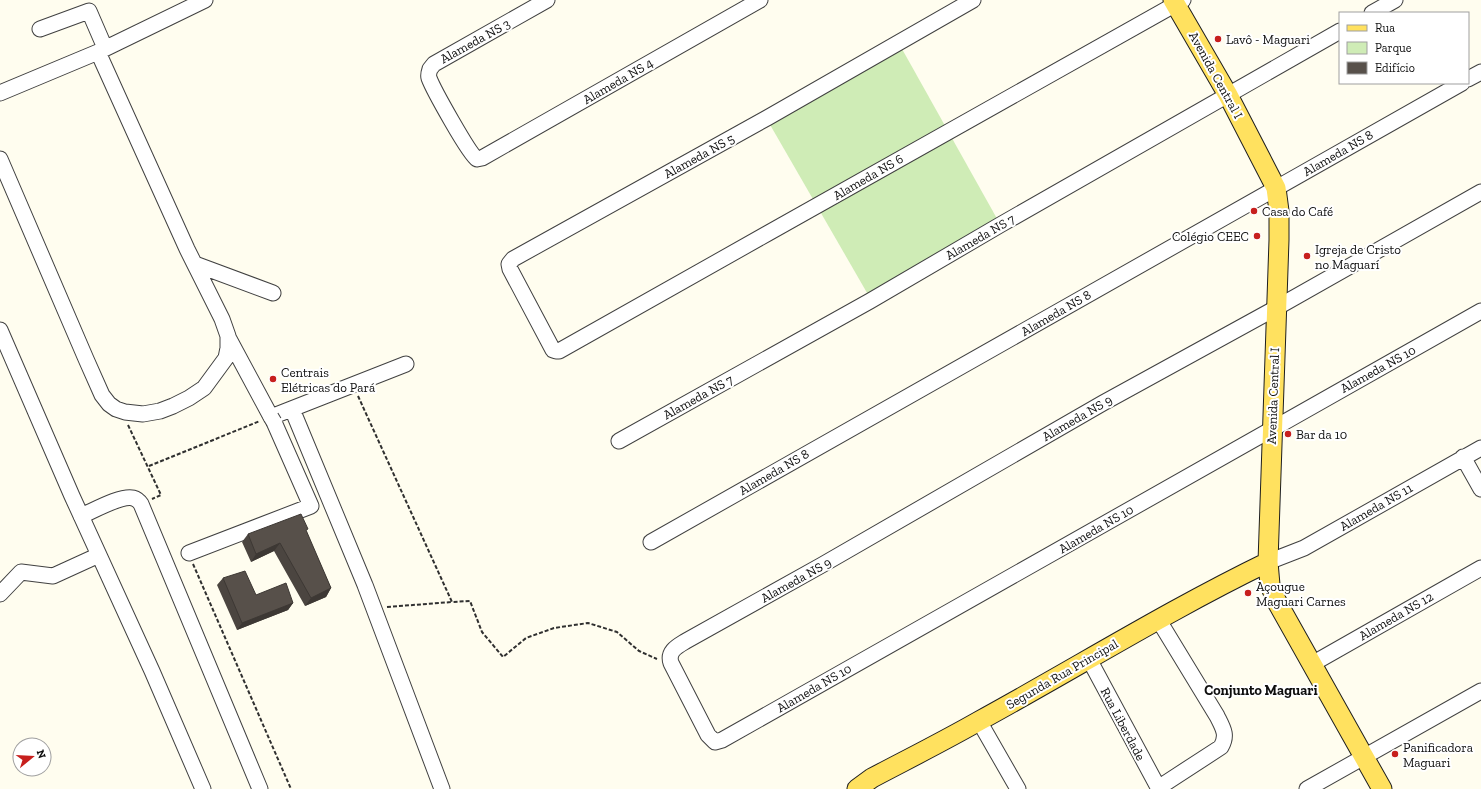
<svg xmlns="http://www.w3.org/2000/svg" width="1481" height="789" font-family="'Zilla Slab',serif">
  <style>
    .green { fill: #cfecb6 }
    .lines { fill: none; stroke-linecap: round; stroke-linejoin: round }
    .minor-casing { stroke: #414141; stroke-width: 17 }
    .major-casing { stroke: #1f1f1f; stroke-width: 21 }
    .path { stroke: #303030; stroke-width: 2; stroke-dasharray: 4 2; stroke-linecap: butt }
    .minor { stroke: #fff; stroke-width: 15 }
    .major { stroke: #ffe15f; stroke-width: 19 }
    .minor-bridge-casing { stroke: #414141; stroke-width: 17; stroke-linecap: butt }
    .minor-bridge { stroke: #fff; stroke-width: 15 }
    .wall { fill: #4b4540 }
    .shaded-wall { fill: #3d3834 }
    .building { fill: #57504a; stroke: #3d3834 }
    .poi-dot { fill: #c71f1d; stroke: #fff; stroke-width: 1.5 }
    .labels { text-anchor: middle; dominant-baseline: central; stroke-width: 4; stroke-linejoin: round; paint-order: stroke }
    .poi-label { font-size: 13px; fill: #0e0e0e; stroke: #fff; text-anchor: start }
    .street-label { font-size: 13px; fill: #0e0e0e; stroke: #fff }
    .neighbourhood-label { font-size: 14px; font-weight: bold; fill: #0e0e0e; stroke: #fff }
  </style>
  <rect width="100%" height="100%" fill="#fffdef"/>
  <path class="green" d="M897,40L1000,224L870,298L765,116Z"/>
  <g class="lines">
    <g class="minor-casing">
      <path id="minor" d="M547,0L434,64L430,69C429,72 428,75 429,78C433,89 469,154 477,159L482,158L760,0
        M973,0L767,118L513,259L509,264L510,269L553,350L556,351H559C767,234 975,116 1183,0
        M1372,13L1395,0
        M40,29L89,11L105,48
        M1468,79L1481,72
        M0,93L98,52L205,0
        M0,159L86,359L102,395L109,404L116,409L125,412L143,414L160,411L173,406L189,398L204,388L226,358L228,348V336L222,319L187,249L98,52
        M1481,192L1276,308L1103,403L822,565L686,641C678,646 667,651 671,663L708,735L715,742L722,740L1481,311
        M195,264L273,293
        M0,330L72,496L152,671L203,789
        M228,337L271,417L406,364
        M292,409L365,585L442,789
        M619,441L870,301L1000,225L1340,31
        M1463,457L1481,489
        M81,516C93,511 121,495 133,498C137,499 139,501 141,504L260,789
        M651,542L1462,83
        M189,553L311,506L274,422
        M1268,562L1304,548L1481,448
        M0,594L21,572L53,576L99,555
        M1089,659L1159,789
        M1312,664L1481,568
        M979,721L1018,789
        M1158,788L1221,747C1228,735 1223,728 1217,716L1158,619
        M1307,789L1481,691"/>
    </g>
    <g class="major-casing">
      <path id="major" d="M1173,0L1228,95L1276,188L1279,211V240L1268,562L1270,585L1277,602L1382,789
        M857,789L872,778C908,759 944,741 979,721C1076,668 1169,610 1268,562"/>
    </g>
    <path class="path" d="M358,396L452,602L470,601L482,632L503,657L526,638L554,628L588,623L617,632L639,651L657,659
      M128,425L161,495L152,499
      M149,466L260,421
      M193,564L291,789
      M387,607L452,602"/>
    <use href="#minor" class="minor"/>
    <use href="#major" class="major"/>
    <g class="minor-bridge-casing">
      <path id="minor-bridge" d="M271,417L274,422"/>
    </g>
    <use href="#minor-bridge" class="minor-bridge"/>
  </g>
  <path class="wall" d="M306,531L331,588L326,597L305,606L274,551L251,562L242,542L248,534Z
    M223,578L256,595L293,603L288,610L237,630L217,585Z"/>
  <path class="shaded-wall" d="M280,543L274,551L251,562L256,554Z
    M331,588L326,597L305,606L311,598Z
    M293,603L288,610L237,630L242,623Z"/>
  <path class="building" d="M301,514L308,529L306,530L331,588L311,598L280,543L256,554L248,534Z
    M245,571L256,595L286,583L293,603L242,623L223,578Z"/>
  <g class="poi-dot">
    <circle cx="1218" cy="39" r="4"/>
    <circle cx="1254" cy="211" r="4"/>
    <circle cx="1257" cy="236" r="4"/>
    <circle cx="1307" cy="256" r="4"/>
    <circle cx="273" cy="379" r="4"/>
    <circle cx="1288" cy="434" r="4"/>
    <circle cx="1248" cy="593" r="4"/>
    <circle cx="1395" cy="754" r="4"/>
  </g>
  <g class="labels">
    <g class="poi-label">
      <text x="1226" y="39">Lavô - Maguari</text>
      <text x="1262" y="211">Casa do Café</text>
      <text x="1249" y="236" text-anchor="end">Colégio CEEC</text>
      <text x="1315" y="249">Igreja de Cristo<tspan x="1315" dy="15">no Maguarí</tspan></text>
      <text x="281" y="372">Centrais<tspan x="281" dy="15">Elétricas do Pará</tspan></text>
      <text x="1296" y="434">Bar da 10</text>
      <text x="1256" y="586">Açougue<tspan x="1256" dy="15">Maguari Carnes</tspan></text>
      <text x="1403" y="747">Panificadora<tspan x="1403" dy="15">Maguari</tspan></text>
    </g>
    <g class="street-label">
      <text transform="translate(475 41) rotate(-29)">Alameda NS 3</text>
      <text transform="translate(1216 75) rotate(61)">Avenida Central I</text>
      <text transform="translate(618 81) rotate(-30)">Alameda NS 4</text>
      <text transform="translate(1338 153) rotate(-30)">Alameda NS 8</text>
      <text transform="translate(699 156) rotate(-29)">Alameda NS 5</text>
      <text transform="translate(868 177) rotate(-30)">Alameda NS 6</text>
      <text transform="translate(980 237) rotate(-30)">Alameda NS 7</text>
      <text transform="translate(1056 313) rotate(-30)">Alameda NS 8</text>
      <text transform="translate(1378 369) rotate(-29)">Alameda NS 10</text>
      <text transform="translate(1273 396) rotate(-88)">Avenida Central I</text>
      <text transform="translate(698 397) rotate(-29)">Alameda NS 7</text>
      <text transform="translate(1077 418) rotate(-30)">Alameda NS 9</text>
      <text transform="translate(774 472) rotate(-30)">Alameda NS 8</text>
      <text transform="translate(1376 507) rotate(-30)">Alameda NS 11</text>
      <text transform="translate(1096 529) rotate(-30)">Alameda NS 10</text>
      <text transform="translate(796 580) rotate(-29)">Alameda NS 9</text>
      <text transform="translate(1396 616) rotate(-30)">Alameda NS 12</text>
      <text transform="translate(1062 674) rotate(-30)">Segunda Rua Principal</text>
      <text transform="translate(814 688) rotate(-30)">Alameda NS 10</text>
      <text transform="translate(1123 724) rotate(62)">Rua Liberdade</text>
    </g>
    <g class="neighbourhood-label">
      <text x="1261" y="690">Conjunto Maguari</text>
    </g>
  </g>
  <rect x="1339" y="12" width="130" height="72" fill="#ffffff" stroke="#9f9f9f"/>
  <rect x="1347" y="25" width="20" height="6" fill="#ffe15f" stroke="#9f9f9f"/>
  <text x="1375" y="32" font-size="12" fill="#0e0e0e">Rua</text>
  <rect x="1347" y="42" width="20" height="12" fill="#cfecb6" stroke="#9f9f9f"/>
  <text x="1375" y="52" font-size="12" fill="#0e0e0e">Parque</text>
  <rect x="1347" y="62" width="20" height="12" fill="#57504a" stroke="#9f9f9f"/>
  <text x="1375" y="72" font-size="12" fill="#0e0e0e">Edifício</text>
  <g transform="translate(32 757) rotate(72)"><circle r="19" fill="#ffffff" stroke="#9f9f9f"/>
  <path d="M0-3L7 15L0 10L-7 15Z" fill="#c71f1d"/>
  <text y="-6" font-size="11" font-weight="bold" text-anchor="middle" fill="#0e0e0e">N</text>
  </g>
</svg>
